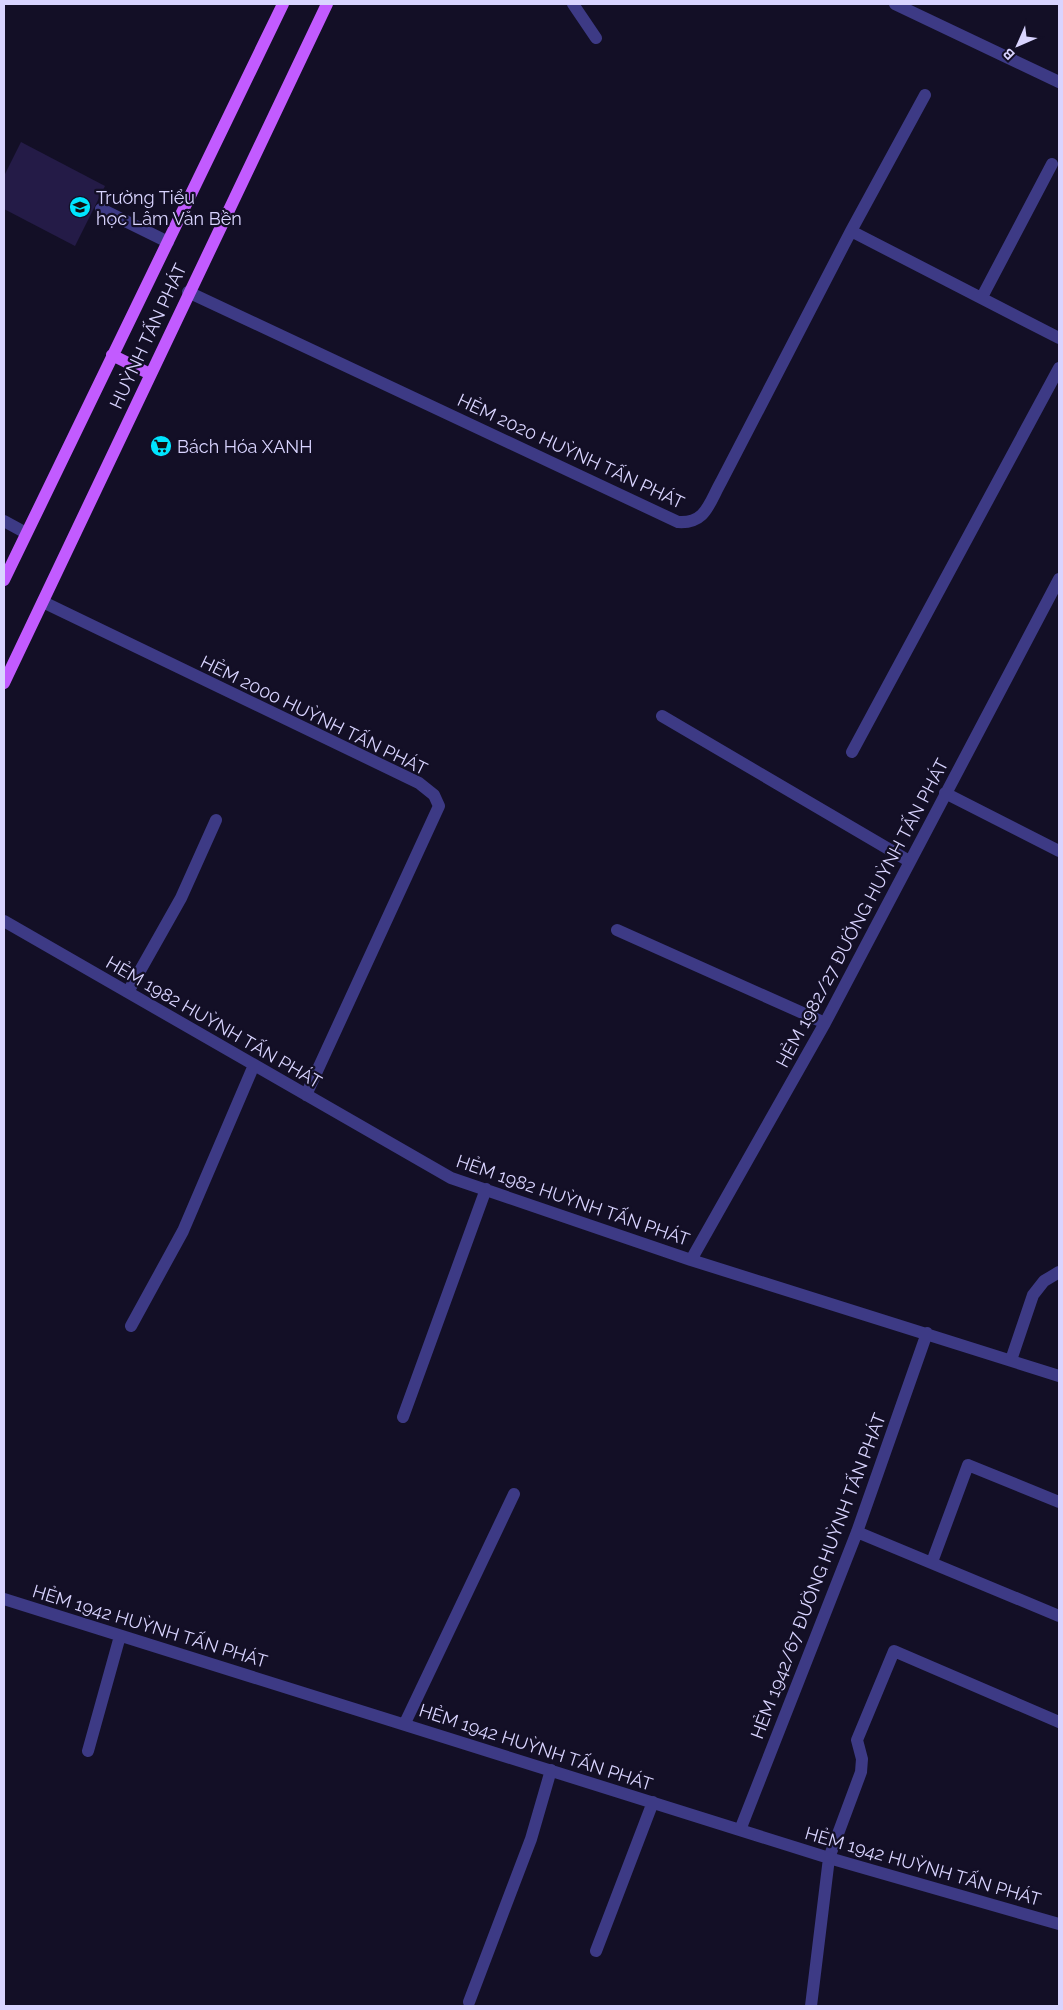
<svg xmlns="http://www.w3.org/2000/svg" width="1063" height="2010" font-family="Raleway,sans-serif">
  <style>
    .building { fill: #241b47 }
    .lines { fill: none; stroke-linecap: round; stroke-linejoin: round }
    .lane { stroke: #3d3a85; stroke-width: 12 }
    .street { stroke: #3d3a85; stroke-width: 12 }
    .primary { stroke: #c25bff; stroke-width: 12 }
    .labels { text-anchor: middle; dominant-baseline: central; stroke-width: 4.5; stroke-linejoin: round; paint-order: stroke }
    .poi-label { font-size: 18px; fill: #d9d4ff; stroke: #130f26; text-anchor: start }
    .street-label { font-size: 18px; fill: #d9d4ff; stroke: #130f26 }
  </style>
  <rect width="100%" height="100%" fill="#130f26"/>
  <path class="building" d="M21,142L105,186L75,246L4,209V176Z"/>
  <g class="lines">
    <path class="lane" d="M101,209L168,242
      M829,1858L861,1772L862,1759L857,1740L894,1651L1059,1722"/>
    <path class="street" d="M573,4L596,38
      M895,4L1059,82
      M851,231L1059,338
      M188,292L678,522C706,524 709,503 721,482L851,231L925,95
      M982,297L1052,164
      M4,521L26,533
      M43,602L419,783L434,795L439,806L306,1095
      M662,716L909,861
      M852,752L1059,368
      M945,793L1059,851
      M4,921L451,1178L691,1260L1059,1376
      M617,930L825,1023
      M128,992L181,898L216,820
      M691,1260L825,1023L1059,579
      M131,1326L183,1231L254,1065
      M1011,1360L1033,1295L1044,1281L1059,1272
      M403,1417L486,1189
      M857,1532L1059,1616
      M932,1562L968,1465L1059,1502
      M4,1599L829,1858L1059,1924
      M405,1723L514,1494
      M88,1751L120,1636
      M740,1830L857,1532L927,1333
      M596,1951L653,1802
      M469,2002L531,1839L551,1770
      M811,2006L829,1858"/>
    <path class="primary" d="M112,355L150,374
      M4,580L283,4
      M4,683L327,4"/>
  </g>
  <defs>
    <g id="school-disc" transform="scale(1.125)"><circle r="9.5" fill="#00e5ff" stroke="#130f26"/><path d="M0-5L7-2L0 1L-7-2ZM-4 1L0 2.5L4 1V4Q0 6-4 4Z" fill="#111"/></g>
    <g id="supermarket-disc" transform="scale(1.125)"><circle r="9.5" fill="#00e5ff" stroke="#130f26"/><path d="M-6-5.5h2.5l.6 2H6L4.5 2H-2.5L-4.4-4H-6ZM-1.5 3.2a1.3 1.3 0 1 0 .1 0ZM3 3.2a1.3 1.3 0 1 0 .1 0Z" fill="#111"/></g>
  </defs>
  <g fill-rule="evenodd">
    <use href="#school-disc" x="80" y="207"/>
    <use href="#supermarket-disc" x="161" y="446"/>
  </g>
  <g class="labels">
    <g class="poi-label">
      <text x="96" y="197">Trường Tiểu<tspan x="96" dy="21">học Lâm Văn Bền</tspan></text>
      <text x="177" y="446">Bách Hóa XANH</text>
    </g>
    <g class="street-label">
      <text transform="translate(148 336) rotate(-65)">HUỲNH TẤN PHÁT</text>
      <text transform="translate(571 451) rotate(25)">HẺM 2020 HUỲNH TẤN PHÁT</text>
      <text transform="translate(314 715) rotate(26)">HẺM 2000 HUỲNH TẤN PHÁT</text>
      <text transform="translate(862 913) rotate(-62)">HẺM 1982/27 ĐƯỜNG HUỲNH TẤN PHÁT</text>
      <text transform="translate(214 1022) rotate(30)">HẺM 1982 HUỲNH TẤN PHÁT</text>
      <text transform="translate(573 1200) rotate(19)">HẺM 1982 HUỲNH TẤN PHÁT</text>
      <text transform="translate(818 1576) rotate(-69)">HẺM 1942/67 ĐƯỜNG HUỲNH TẤN PHÁT</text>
      <text transform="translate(150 1626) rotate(17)">HẺM 1942 HUỲNH TẤN PHÁT</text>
      <text transform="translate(536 1747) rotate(18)">HẺM 1942 HUỲNH TẤN PHÁT</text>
      <text transform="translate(923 1866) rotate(16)">HẺM 1942 HUỲNH TẤN PHÁT</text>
    </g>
  </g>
  <rect width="1063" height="2010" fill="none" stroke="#d9d4ff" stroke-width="10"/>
  <g transform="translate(1018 45) rotate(225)" stroke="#130f26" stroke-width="4" paint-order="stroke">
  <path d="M0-4L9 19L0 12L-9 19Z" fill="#d9d4ff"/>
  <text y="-8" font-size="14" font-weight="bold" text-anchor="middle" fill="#d9d4ff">B</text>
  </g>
</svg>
